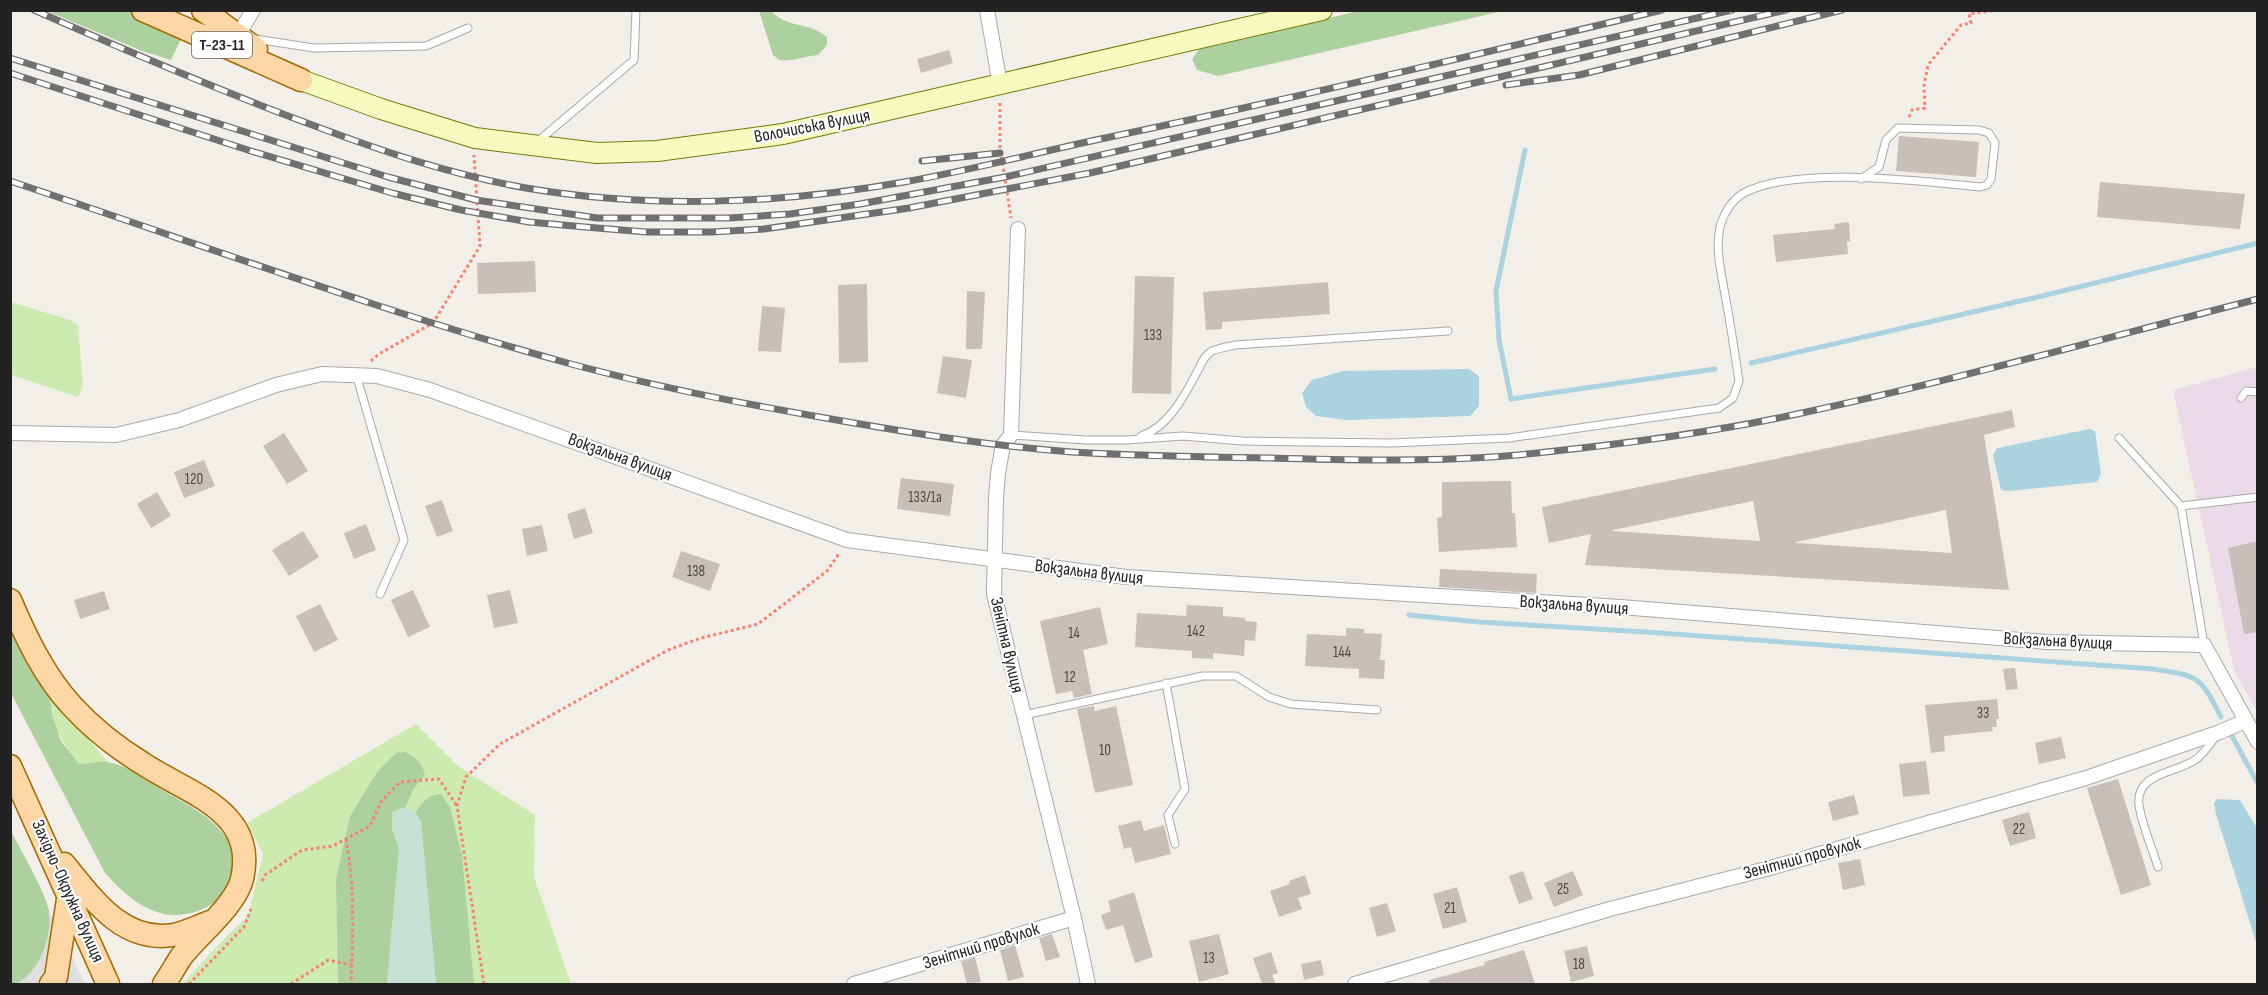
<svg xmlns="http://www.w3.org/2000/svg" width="2268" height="995" font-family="'Sofia Sans Condensed',sans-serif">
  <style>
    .residential { fill: #e0dfdf }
    .industrial { fill: #ebdbe8 }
    .grass { fill: #cdebb0 }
    .forest { fill: #add19e }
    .wetland { fill: #c6e0d4 }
    .water { fill: #aad3df }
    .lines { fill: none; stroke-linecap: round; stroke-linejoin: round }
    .stream { stroke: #aad3df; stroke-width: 5 }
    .building { fill: #c7bfb8; fill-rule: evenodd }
    .lane-casing { stroke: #a9a9a9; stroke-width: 9 }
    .street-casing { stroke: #a9a9a9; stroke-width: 16 }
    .secondary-casing { stroke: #707d05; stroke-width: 22 }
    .primary-casing { stroke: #a06b00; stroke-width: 25 }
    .path { stroke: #fa8072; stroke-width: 3; stroke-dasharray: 3 3; stroke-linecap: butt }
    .lane { stroke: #fff; stroke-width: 7 }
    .street { stroke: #fff; stroke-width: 14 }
    .secondary { stroke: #f7fabf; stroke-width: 20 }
    .primary { stroke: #fcd6a4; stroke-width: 22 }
    .rail-casing { stroke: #707070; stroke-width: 7 }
    .rail { stroke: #fff; stroke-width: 4.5; stroke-dasharray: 14; stroke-linecap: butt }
    .labels { text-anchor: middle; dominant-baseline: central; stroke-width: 4.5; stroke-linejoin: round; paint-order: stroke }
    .number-label { font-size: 15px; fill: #4b4948 }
    .shield { fill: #fff; stroke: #646464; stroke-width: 1.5 }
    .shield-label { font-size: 16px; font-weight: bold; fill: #222 }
    .street-label { font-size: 18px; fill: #222; stroke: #fff }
  </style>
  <rect width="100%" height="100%" fill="#f2efe9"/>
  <path class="residential" d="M10,829L47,906L85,984H11Z"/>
  <path class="industrial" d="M2257,367V712L2234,670L2173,390Z"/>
  <path class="grass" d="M11,302L70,320L78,325L83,386L78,397L11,375Z
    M50,695L109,763L79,765C61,741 52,725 50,695Z
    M416,724L458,766L535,815L534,877L571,984H182L217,946L248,916L263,854L247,823Z"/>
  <path class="forest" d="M47,11H143L186,29L171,60L142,51Z
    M759,11H771C788,29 808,21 827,37V45L818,55C805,56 792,62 779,60L773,55Z
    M1359,11H1503L1218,76L1197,70L1192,59L1200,48Z
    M10,620L50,695L52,714L61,741L79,764C87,764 98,761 106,762C127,764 149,782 167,793C190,806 222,822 232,849C249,891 198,924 160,913C138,907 120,890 105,873L11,693Z
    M405,752C417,758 422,762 425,775L412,791L406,807L392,812V829L399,849L387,984H338L336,879L350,816L378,771L396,753Z
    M441,794L450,807L462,855L474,984H436L421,822L415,813C423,802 427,795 441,794Z
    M10,829C21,851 40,882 47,904C55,931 41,973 15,984H10Z"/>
  <path class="wetland" d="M406,807L415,813L421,822L436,984H387L399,849L392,829V812Z"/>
  <path class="water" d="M1469,369L1479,376V406L1470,416L1346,420L1316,416L1306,407L1302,393L1312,380L1343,371Z
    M2090,429L2095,431L2101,473L2097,482L2009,491L2001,490L1993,455L1997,448Z
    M2217,799L2240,800L2257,828V945L2216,814L2214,803Z"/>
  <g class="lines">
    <path class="stream" d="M1525,150L1496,291L1499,340L1511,399L1715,369
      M1751,363L2038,297L2258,243
      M1409,615L1479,622L1646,632L2153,669C2198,676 2200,675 2221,717
      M2231,734L2258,784"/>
  </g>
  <path class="building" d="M949,50L953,63L921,73L917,59Z
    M1899,136L1979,142L1976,177L1896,171Z
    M2100,182L2245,194L2240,229L2097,217Z
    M1849,222L1850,241L1847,242L1848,254L1776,262L1773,235L1835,229L1834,224Z
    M535,261L536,292L478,294L477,263Z
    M1135,276L1174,277L1171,394L1132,393Z
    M1328,282L1330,314L1222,322V329L1206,330L1203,292Z
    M867,284L868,362L839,363L838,285Z
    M967,291L985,292L982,349H966Z
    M762,306L785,308L781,352L758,351Z
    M943,356L972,360L966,398L937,393Z
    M2012,410L2015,427L1984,435L2009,590L1585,565L1591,534L1549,543L1542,507ZM1753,501L1760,541L1613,531V530ZM1946,510L1952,553L1796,543V542Z
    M284,433L308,471L287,484L263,446Z
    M204,460L215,486L184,498L174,472Z
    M901,478L954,484L950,516L897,509Z
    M1511,481L1512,513H1515L1517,547L1439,552L1437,518L1442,517V482Z
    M157,492L171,516L151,528L137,504Z
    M442,500L453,531L437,537L425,506Z
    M585,508L593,533L574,539L567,514Z
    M366,524L376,550L354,559L344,533Z
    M542,525L548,551L527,556L522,529Z
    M303,531L319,557L289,576L272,550Z
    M2258,541V632L2244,634L2228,548Z
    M681,551L720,564L710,591L672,577Z
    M1440,569L1537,574L1536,593L1439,587Z
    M413,590L430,627L408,637L391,600Z
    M510,590L518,623L494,628L487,595Z
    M104,591L110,609L80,619L74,600Z
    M320,604L338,640L314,652L296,616Z
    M1187,605L1223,607V616L1245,618V621L1257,622L1255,641L1245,640L1244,656L1213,653V659L1192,658V651L1135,647L1137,613L1186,616Z
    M1100,607L1108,644L1083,650L1092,694L1074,698L1072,691L1056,694L1040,621Z
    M1346,628L1364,629V633L1382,634L1380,660H1385L1384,679L1359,678V669L1305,666L1307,634L1346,636Z
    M2015,668L2018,689L2006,690L2003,669Z
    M1997,699L1999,719H1996L1997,727H1992L1993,731L1944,736L1945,751L1931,753L1925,705Z
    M1094,706L1095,711L1116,706L1133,785L1095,793L1077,709Z
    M2061,737L2066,758L2039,764L2035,743Z
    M1926,761L1930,794L1903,797L1899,764Z
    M2118,779L2151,885L2121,895L2087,788Z
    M1854,795L1859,814L1833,821L1828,802Z
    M2029,812L2036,838L2010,846L2002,820Z
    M1141,820L1144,831L1164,825L1171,854L1135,863L1131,847L1124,849L1118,826Z
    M1860,859L1865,885L1843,890L1838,863Z
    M1523,871L1533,899L1519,904L1509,876Z
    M1573,871L1583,895L1554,907L1544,883Z
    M1305,875L1311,894L1298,898L1302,909L1279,917L1270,891L1290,884L1289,881Z
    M1457,887L1467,922L1443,929L1433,894Z
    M1134,892L1153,957L1135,963L1123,925L1106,930L1101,915L1111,911L1108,901Z
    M1387,903L1396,931L1377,937L1369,908Z
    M1052,934L1060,957L1046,961L1039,938Z
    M1219,934L1229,974L1199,982L1189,941Z
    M1015,945L1024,977L1008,981L1000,950Z
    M1587,946L1594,976L1571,982L1564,951Z
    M1524,950L1535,984H1429V980L1485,965L1484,962Z
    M1271,952L1278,973L1272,975L1276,984H1262L1253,958Z
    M975,957L981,982L967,984L961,961Z
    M1321,960L1324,975L1304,980L1301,964Z"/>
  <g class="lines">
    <g class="lane-casing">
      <path id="lane" d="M255,39L314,48L426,46L468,28
        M537,142L634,60L636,10
        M356,374L404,540L380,594
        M2241,398L2246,391L2258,392
        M1011,435L1086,440H1130
        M1141,436C1167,428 1184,397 1196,374C1201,366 1203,356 1212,351C1219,348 1228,347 1235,345L1448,331
        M2119,438L2181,506L2204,645
        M1127,440L1183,436L1242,441L1391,443L1509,438L1719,408L1733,398L1739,381C1735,354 1731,327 1726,300C1722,276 1714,248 1721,223C1725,212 1731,201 1742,194C1792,165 1922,181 1980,187L1987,185L1991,179L1995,143L1989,133L1979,130L1898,128L1886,140L1879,167L1861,179
        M2181,506L2258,497
        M1166,683L1185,789L1168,815L1175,844
        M1024,715L1203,676H1236L1269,697L1291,704L1377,710
        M2158,867C2152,847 2142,826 2139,805C2135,773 2176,773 2195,760C2203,755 2210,744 2216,736"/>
    </g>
    <g class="street-casing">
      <path id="street" d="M987,10L1000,85
        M234,42L253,10
        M1018,229L1011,435L1003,445L998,473L996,497L994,594L1074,918L1088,984
        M10,433L116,435L179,420L276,385L322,374L377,376L430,390L847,540L1126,577L1621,607L2046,642L2204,645L2258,742
        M854,984L1074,918
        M1355,984L1610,909L1770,868L2086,778L2220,732L2245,721"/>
    </g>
    <g class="secondary-casing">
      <path id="secondary" d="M301,80L381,109L475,138L597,153L657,151L783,134L1322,10"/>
    </g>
    <g class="primary-casing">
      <path id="primary" d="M143,10L301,80
        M203,10L256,49
        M10,600C26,637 44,676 72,706C92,728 116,747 142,763C186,793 258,810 242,879C236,905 197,936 181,957C175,966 170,976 164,984
        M10,766L108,984
        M64,864C92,898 122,943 173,935C186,933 200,925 213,921
        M51,984L56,977L69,893"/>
    </g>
    <path class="path" d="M1000,103V146L1011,218
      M1909,117L1912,110L1925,108L1924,86L1928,65L1961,25L1971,23L1969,14L1997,10
      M371,361L379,354L433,323L480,246L474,155
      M346,839C355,887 353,936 351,984
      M262,881L265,875L302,850L333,846L370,826L382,800L400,782L439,779L457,806
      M189,984L244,927L251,909
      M291,984L328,960L352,965
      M484,984L457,806L466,777L500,744L668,650L701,638L758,624L827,571L840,552"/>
    <use href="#lane" class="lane"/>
    <use href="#street" class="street"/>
    <use href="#secondary" class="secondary"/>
    <use href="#primary" class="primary"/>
    <g class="rail-casing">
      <path id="rail" d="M34,10C127,51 220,91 315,126C384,152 453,175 526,188C649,209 781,204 904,182C973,170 1042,151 1110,137C1295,98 1479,54 1662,10
        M10,58L388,177L476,200L597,218H729L790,214L860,204L1005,177L1732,10
        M10,73L251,151L392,193L461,210L529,222L585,227L646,232H712L764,229L909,208L1090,173L1786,10
        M1506,85L1579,75L1842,10
        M922,161L1000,153
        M10,181C197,243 382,312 571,364C657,387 744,404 831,419C911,433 991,446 1072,452C1137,456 1203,457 1269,458C1360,460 1454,463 1546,452C1630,443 1715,432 1797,414C1952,381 2105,338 2258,299"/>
    </g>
    <use href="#rail" class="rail"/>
  </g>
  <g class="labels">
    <g class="number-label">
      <text x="1153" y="335">133</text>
      <text x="194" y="479">120</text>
      <text x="925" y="497">133/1а</text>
      <text x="696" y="571">138</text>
      <text x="1196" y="631">142</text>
      <text x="1074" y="633">14</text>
      <text x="1342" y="652">144</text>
      <text x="1070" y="677">12</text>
      <text x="1983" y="713">33</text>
      <text x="1105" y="750">10</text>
      <text x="2019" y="829">22</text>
      <text x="1563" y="889">25</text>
      <text x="1450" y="908">21</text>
      <text x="1209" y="958">13</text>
      <text x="1579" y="964">18</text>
    </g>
    <rect class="shield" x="192" y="32" width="60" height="26" rx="4.5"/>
    <g class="shield-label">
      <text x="222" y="45">Т-23-11</text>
    </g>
    <g class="street-label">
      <text transform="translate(812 126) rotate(-11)">Волочиська вулиця</text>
      <text transform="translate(620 457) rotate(20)">Вокзальна вулиця</text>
      <text transform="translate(1089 572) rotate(7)">Вокзальна вулиця</text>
      <text transform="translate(1574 605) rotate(4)">Вокзальна вулиця</text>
      <text transform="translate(2058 641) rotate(3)">Вокзальна вулиця</text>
      <text transform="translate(1007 645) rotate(77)">Зенітна вулиця</text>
      <text transform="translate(1802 858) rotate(-15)">Зенітний провулок</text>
      <text transform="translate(68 891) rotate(66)">Західно-Окружна вулиця</text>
      <text transform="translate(981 946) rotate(-17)">Зенітний провулок</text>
    </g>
  </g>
  <rect width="2268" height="995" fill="none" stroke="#222222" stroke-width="24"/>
</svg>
